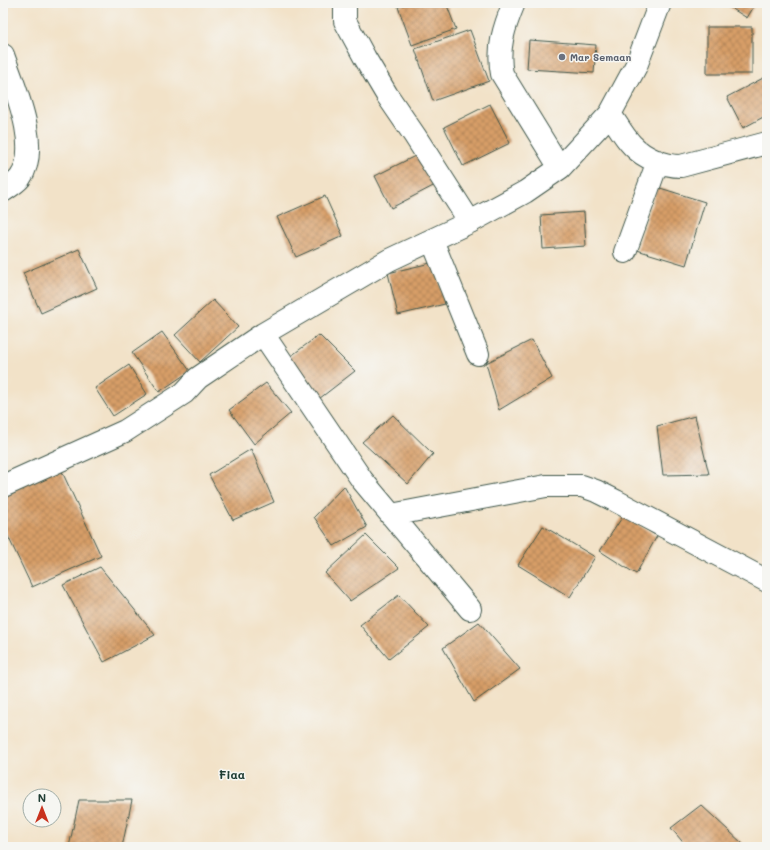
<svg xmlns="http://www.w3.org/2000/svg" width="770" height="850" font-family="Mali,sans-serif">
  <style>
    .building { fill: url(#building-cross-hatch) }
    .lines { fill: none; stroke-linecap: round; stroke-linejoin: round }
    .minor-casing { stroke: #3f564a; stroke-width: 24 }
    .minor { stroke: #fff; stroke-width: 22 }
    .worship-dot { fill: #6b7280; stroke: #f6f6f2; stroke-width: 1.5 }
    .labels { text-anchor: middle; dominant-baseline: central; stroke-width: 3; stroke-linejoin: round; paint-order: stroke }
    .worship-label { font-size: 10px; font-weight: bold; fill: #5b616d; stroke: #f6f6f2; text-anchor: start }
    .quarter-label { font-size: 12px; font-weight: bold; fill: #1f3d34; stroke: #f6f6f2 }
  </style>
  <defs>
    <pattern id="building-cross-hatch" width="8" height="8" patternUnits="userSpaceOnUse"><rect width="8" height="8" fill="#d79e67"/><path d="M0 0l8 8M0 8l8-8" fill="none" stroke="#ae8256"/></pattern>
  </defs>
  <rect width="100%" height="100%" fill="#f6f6f2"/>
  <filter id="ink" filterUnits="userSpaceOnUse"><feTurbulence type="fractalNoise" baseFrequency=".025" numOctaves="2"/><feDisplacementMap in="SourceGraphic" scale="8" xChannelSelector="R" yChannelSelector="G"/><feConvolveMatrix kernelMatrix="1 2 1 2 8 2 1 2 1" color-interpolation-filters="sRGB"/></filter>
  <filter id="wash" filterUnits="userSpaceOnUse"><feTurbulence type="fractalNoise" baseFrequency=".012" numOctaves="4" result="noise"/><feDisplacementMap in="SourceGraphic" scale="16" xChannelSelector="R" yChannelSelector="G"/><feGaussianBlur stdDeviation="0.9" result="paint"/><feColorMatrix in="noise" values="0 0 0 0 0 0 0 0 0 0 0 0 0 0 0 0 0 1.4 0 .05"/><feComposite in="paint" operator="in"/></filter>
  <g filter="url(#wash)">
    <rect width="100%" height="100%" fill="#f2e2c8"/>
    <g id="blocks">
      <path class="building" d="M409,3H446L456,29L412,45L398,7Z
        M723,3H756L747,18Z
        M707,27H752V74H707Z
        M470,30L489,81L433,101L415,49Z
        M529,40L596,45L594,73L527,69Z
        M767,76V115L743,128L727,97Z
        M490,104L510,143L463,166L444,127Z
        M421,153L437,184L391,208L375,176Z
        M657,187L705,202L686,265L637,250Z
        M325,196L343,236L296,257L277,217Z
        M584,212L586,246L543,249L541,215Z
        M79,249L97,288L41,313L23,273Z
        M435,262L445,304L398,315L388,273Z
        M213,300L238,327L200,362L175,335Z
        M162,332L190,371L159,392L132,353Z
        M319,335L355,371L315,402L287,359Z
        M532,340L552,378L499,410L486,363Z
        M129,365L147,394L113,416L95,388Z
        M266,383L291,413L254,444L229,410Z
        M393,415L433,454L408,484L362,442Z
        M695,416L709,474L663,475L657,426Z
        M251,449L274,502L233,520L209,475Z
        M59,465L101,556L32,587L5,530L3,531V491Z
        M344,486L367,527L334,546L314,517Z
        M623,516L657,536L636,574L600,551Z
        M543,526L595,557L570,597L518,565Z
        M366,535L399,568L350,601L325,573Z
        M100,567L155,635L104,662L63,585Z
        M399,595L429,627L389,659L360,625Z
        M479,622L520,669L474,702L443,648Z
        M79,800H132L122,847H69Z
        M701,805L743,844L740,847H687L671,828Z"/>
    </g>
  </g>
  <g filter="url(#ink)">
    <use href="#blocks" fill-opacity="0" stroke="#3f564a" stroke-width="1"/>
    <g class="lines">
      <g class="minor-casing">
        <path id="minor" d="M345,3V21L365,58L387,95L415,136L470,222
          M514,3C504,27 497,48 502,74L560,168
          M3,55C14,87 42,147 20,178C16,183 9,187 3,191
          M610,114C617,124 624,137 632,145C644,158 664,166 681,166L767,143
          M432,240L478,354
          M625,252L658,161
          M263,334L362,480L470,609
          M3,486L125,431L184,393L198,378L263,334L389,260L470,222L525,192L560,168L610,114L636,66L660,3
          M391,515L546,486H582L596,491L616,501L767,581"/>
      </g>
      <use href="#minor" class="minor"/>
    </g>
  </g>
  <circle class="worship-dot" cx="562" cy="57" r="4"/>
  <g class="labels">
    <g class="worship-label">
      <text x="570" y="57">Mar Semaan</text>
    </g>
    <g class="quarter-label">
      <text x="232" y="774">Fiaa</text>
    </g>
  </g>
  <rect width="770" height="850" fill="none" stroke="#f6f6f2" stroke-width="16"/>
  <g transform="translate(42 808)"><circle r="19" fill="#f6f6f2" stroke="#a0aca6"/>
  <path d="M0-3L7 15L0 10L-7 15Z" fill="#c8321e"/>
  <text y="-6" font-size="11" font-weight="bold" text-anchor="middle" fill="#1f3d34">N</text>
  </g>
</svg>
